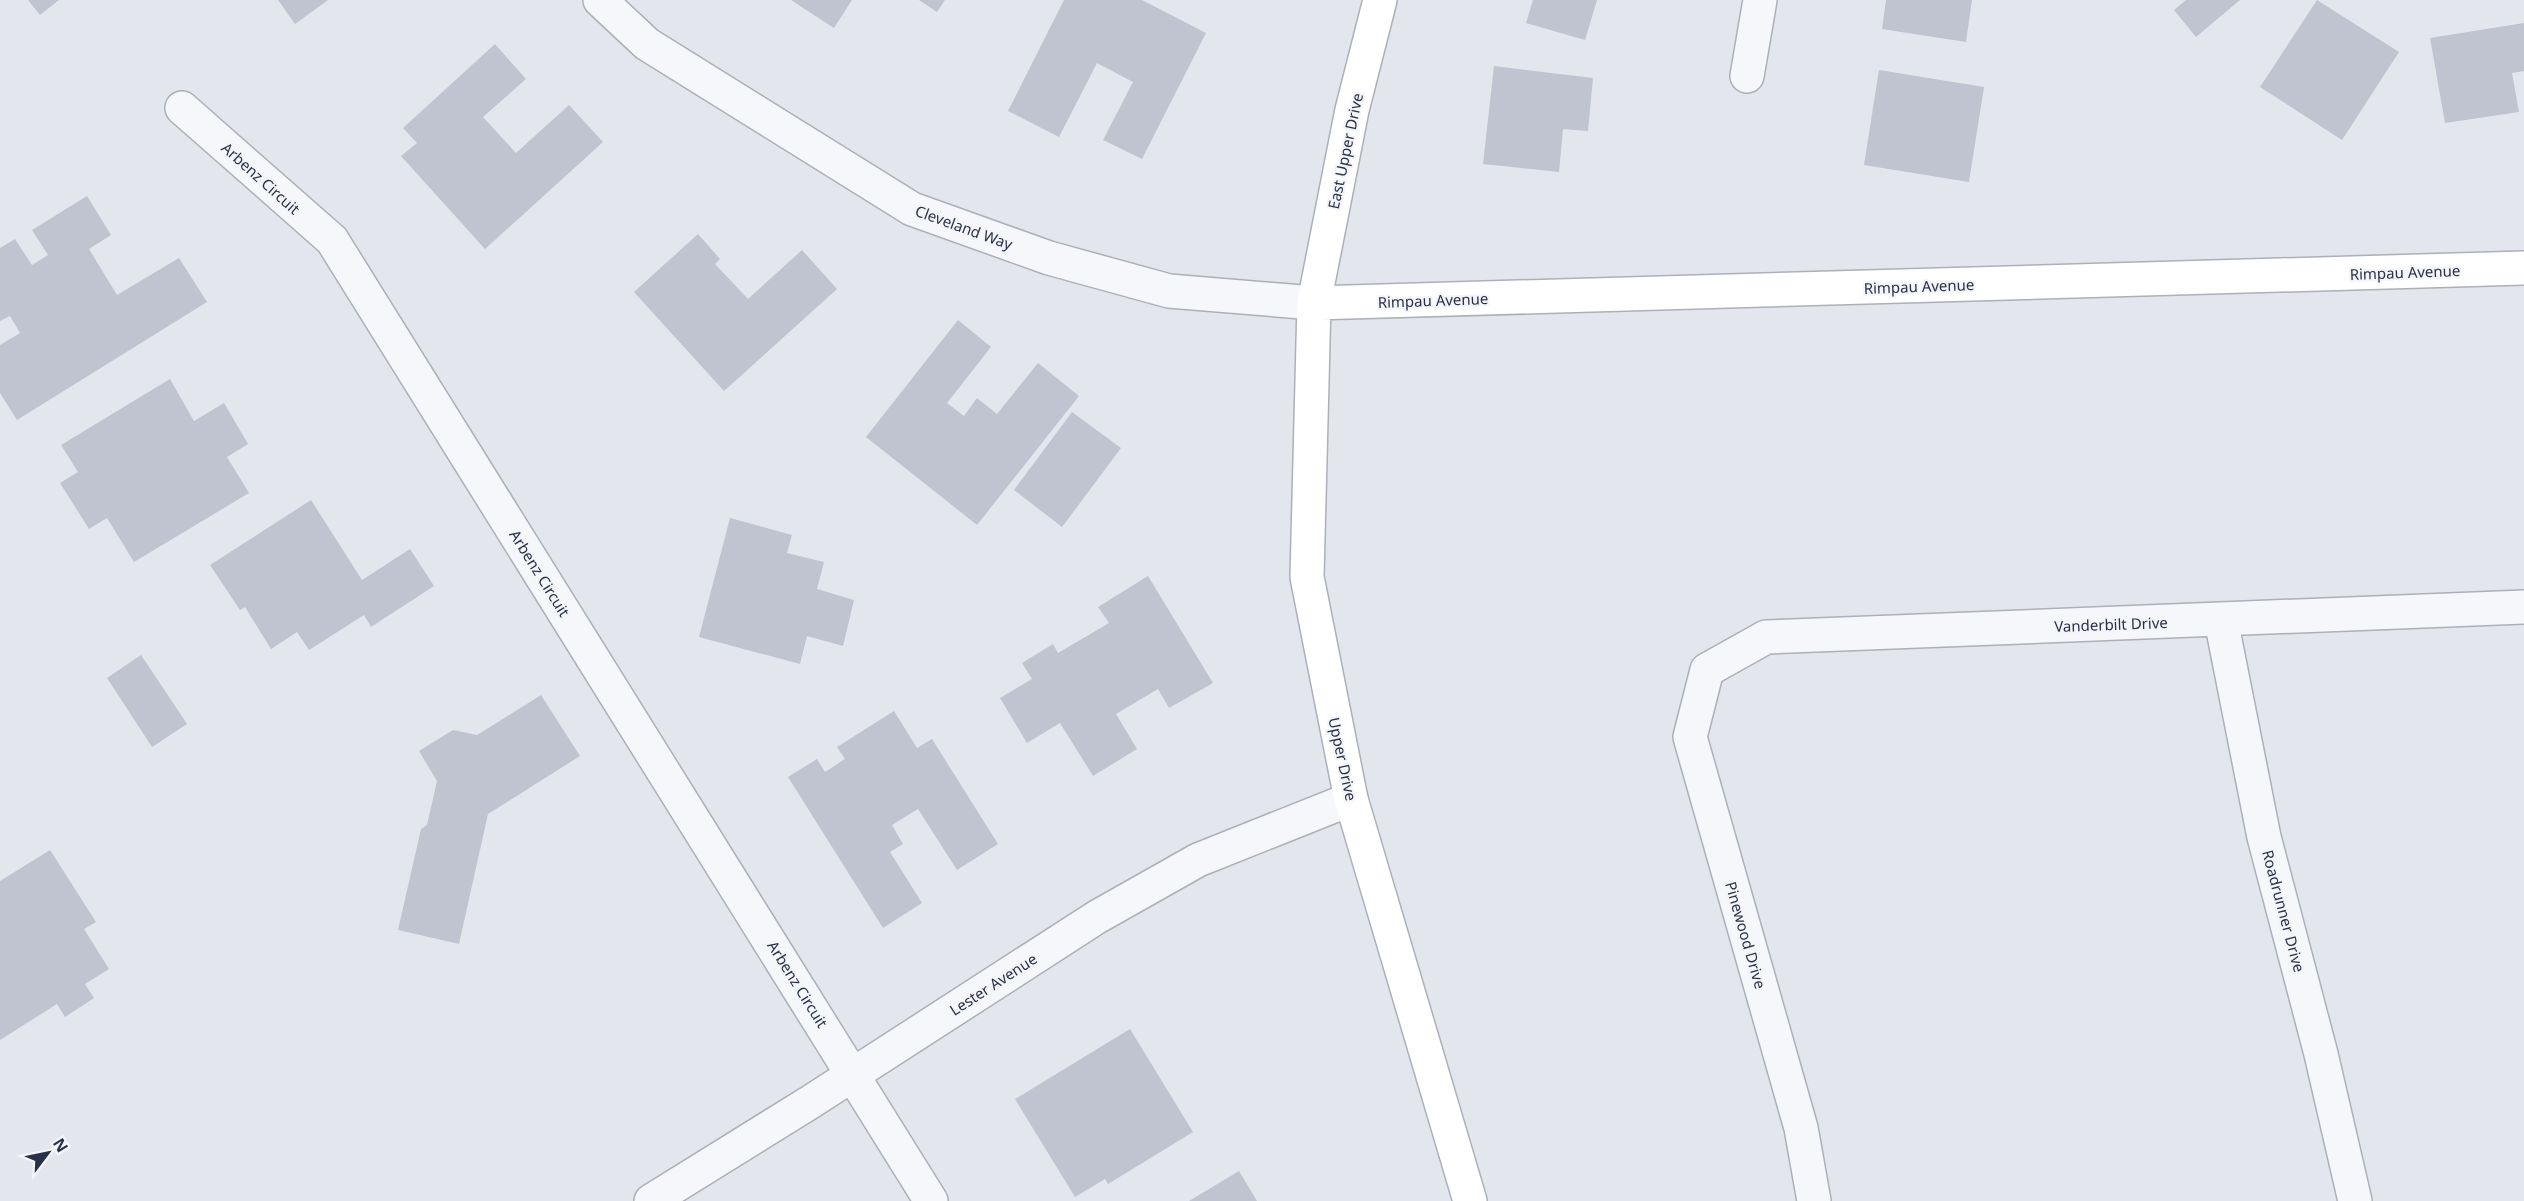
<svg xmlns="http://www.w3.org/2000/svg" width="2524" height="1201" font-family="'Noto Sans',sans-serif">
  <style>
    .building { fill: #bfc4d0 }
    .lines { fill: none; stroke-linecap: round; stroke-linejoin: round }
    .minor-casing { stroke: #abb0ba; stroke-width: 36 }
    .tertiary-casing { stroke: #abb0ba; stroke-width: 36 }
    .secondary-casing { stroke: #abb0ba; stroke-width: 36 }
    .minor { stroke: #f6f7fa; stroke-width: 33 }
    .tertiary { stroke: #f6f7fa; stroke-width: 33 }
    .secondary { stroke: #fff; stroke-width: 33 }
    .labels { text-anchor: middle; dominant-baseline: central; stroke-width: 4.5; stroke-linejoin: round; paint-order: stroke }
    .street-label { font-size: 15px; fill: #283147; stroke: #f3f5f9 }
  </style>
  <rect width="100%" height="100%" fill="#e3e6ec"/>
  <path class="building" d="M28,0H59L40,15Z
    M278,0H328L295,24Z
    M791,0H852L834,28Z
    M919,0H945L937,12Z
    M1064,0H1142L1206,33L1142,159L1103,140L1133,82L1097,63L1059,137L1008,111Z
    M1533,0H1597L1585,40L1526,23Z
    M1886,0H1972L1966,42L1882,29Z
    M2186,0H2240L2196,37L2174,10Z
    M2317,0L2399,52L2342,140L2260,87Z
    M2524,23V71L2512,73L2519,112L2445,123L2430,38Z
    M495,44L526,79L483,117L516,153L569,105L603,142L485,249L401,156L417,143L403,128Z
    M1494,66L1593,78L1588,131L1563,129L1559,172L1483,164Z
    M1879,70L1984,87L1969,182L1864,165Z
    M87,196L111,235L89,249L117,295L179,258L207,302L17,420L0,393V345L20,333L10,316L0,321V248L15,239L32,265L48,255L32,230Z
    M698,234L720,259L715,264L748,299L802,250L837,289L724,391L634,292Z
    M958,320L991,347L947,403L964,416L977,398L997,414L1038,363L1079,396L977,525L866,437Z
    M170,379L194,421L224,403L248,444L227,457L249,493L134,562L107,518L89,529L60,483L78,472L61,445Z
    M1072,412L1121,448L1062,527L1014,490Z
    M311,500L362,580L410,549L434,586L371,627L364,615L309,650L297,632L271,649L245,607L240,610L210,565Z
    M730,518L792,535L787,553L824,562L817,589L854,600L843,646L807,636L800,664L699,637Z
    M1148,576L1213,683L1169,708L1158,689L1116,714L1137,749L1093,776L1060,723L1027,743L1000,698L1032,679L1022,663L1053,644L1058,653L1109,623L1098,607Z
    M141,655L187,724L152,747L107,678Z
    M541,695L580,756L488,814L459,944L398,930L421,829L427,825L437,781L419,751L453,730L477,735Z
    M894,711L917,748L932,739L998,844L957,870L918,809L892,825L903,844L890,852L922,903L883,928L788,777L817,759L825,772L845,759L837,747Z
    M50,850L96,922L84,929L109,969L85,984L94,998L65,1017L57,1004L0,1040V881Z
    M1130,1029L1193,1132L1108,1184L1105,1179L1075,1197L1015,1099Z
    M1239,1171L1257,1201H1189Z"/>
  <g class="lines">
    <g class="minor-casing">
      <path id="minor" d="M1747,76L1760,0
        M182,108L332,240L931,1201
        M2221,620L2264,837L2321,1054L2355,1201
        M651,1201L812,1101L1097,917L1198,860L1351,799
        M1814,1201L1801,1128L1690,737L1707,670L1766,637L2524,607"/>
    </g>
    <g class="tertiary-casing">
      <path id="tertiary" d="M600,0L647,44L912,209L1049,258L1169,291L1314,303"/>
    </g>
    <g class="secondary-casing">
      <path id="secondary" d="M1380,0L1352,110L1314,303L1307,577L1351,799L1470,1201
        M1314,303L2524,268"/>
    </g>
    <use href="#minor" class="minor"/>
    <use href="#tertiary" class="tertiary"/>
    <use href="#secondary" class="secondary"/>
  </g>
  <g class="labels">
    <g class="street-label">
      <text transform="translate(1345 151) rotate(-78)">East Upper Drive</text>
      <text transform="translate(261 178) rotate(42)">Arbenz Circuit</text>
      <text transform="translate(964 227) rotate(20)">Cleveland Way</text>
      <text transform="translate(2405 272) rotate(-2)">Rimpau Avenue</text>
      <text transform="translate(1919 286) rotate(-2)">Rimpau Avenue</text>
      <text transform="translate(1433 300) rotate(-2)">Rimpau Avenue</text>
      <text transform="translate(540 573) rotate(58)">Arbenz Circuit</text>
      <text transform="translate(2111 624) rotate(-2)">Vanderbilt Drive</text>
      <text transform="translate(1343 759) rotate(78)">Upper Drive</text>
      <text transform="translate(2284 911) rotate(75)">Roadrunner Drive</text>
      <text transform="translate(1746 935) rotate(74)">Pinewood Drive</text>
      <text transform="translate(798 984) rotate(58)">Arbenz Circuit</text>
      <text transform="translate(993 984) rotate(-33)">Lester Avenue</text>
    </g>
  </g>
  <g transform="translate(48 1153) rotate(58)" stroke="#f3f5f9" stroke-width="4.5" paint-order="stroke">
  <path d="M0-4.5L10 22L0 15L-10 22Z" fill="#283147"/>
  <text y="-9" font-size="16" font-weight="bold" text-anchor="middle" fill="#283147">N</text>
  </g>
</svg>
